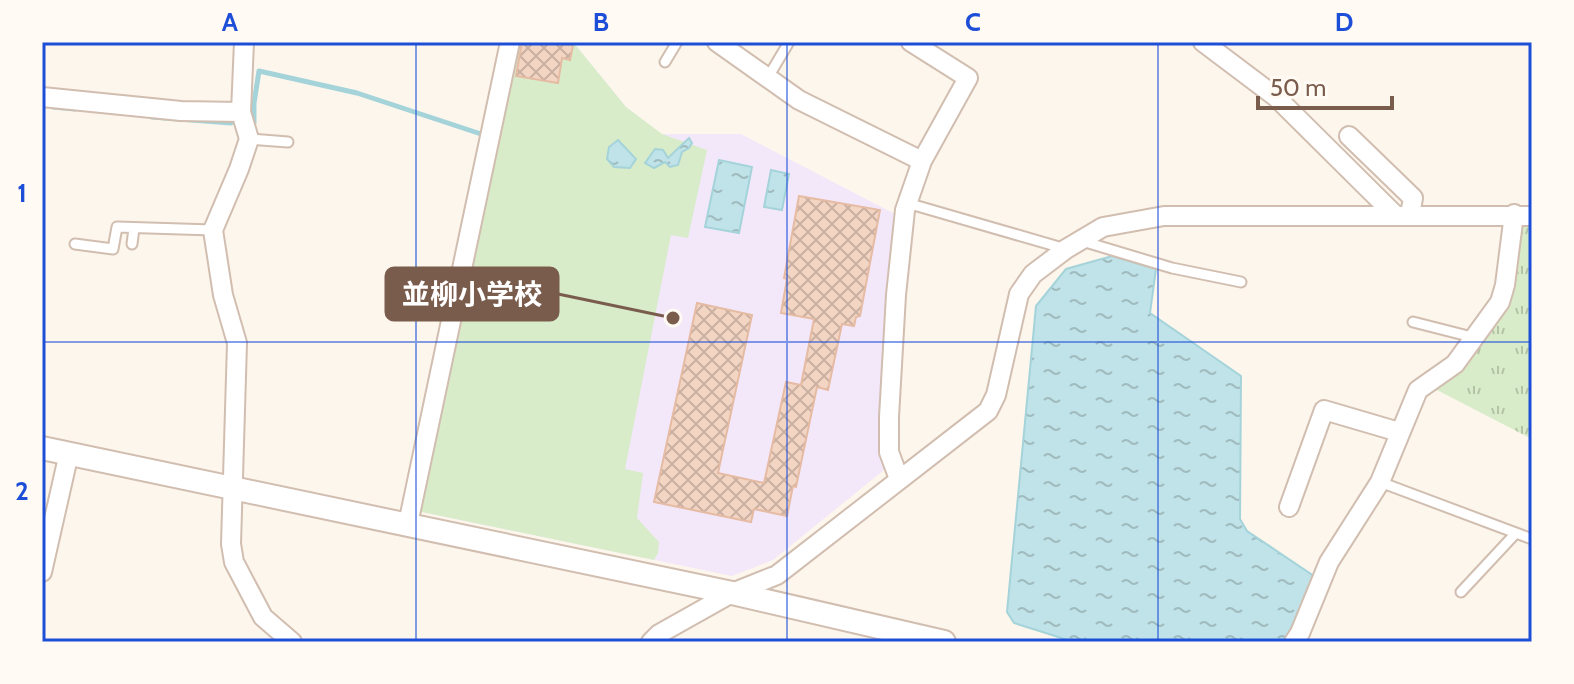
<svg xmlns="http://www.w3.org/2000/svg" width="1574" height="684" font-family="Cabin,'Noto Sans JP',sans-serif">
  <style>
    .education { fill: #f3e8fa }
    .park { fill: url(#park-tufts) }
    .pitch { fill: #d8ecc9 }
    .water { fill: url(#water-ripples); stroke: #a5d3da; stroke-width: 2 }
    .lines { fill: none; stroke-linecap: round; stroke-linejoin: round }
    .stream { stroke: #a5d3da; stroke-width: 5 }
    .building { fill: url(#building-cross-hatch); stroke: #e6bba3; stroke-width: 2 }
    .service-casing { stroke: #d1beb0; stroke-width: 13 }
    .minor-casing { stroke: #d1beb0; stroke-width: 22 }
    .tertiary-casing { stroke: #d1beb0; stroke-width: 26 }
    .service { stroke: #fff; stroke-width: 9 }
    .minor { stroke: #fff; stroke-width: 18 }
    .tertiary { stroke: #fff; stroke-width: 22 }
    .grid { fill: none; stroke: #1d4ed8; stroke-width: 2; stroke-opacity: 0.55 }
    .leader { fill: none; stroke: #7a5c4d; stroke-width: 3 }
    .callout-dot { fill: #7a5c4d; stroke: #fffaf3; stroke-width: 3 }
    .callout { fill: #7a5c4d; stroke: #7a5c4d; stroke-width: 3 }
    .callout-label { font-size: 28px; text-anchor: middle; font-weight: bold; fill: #fff }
    .neatline { fill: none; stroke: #1d4ed8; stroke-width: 3 }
    .grid-label { font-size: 26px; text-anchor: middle; font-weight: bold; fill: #1d4ed8 }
  </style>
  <defs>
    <pattern id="park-tufts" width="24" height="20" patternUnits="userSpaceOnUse" patternTransform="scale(2)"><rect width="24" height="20" fill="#d8ecc9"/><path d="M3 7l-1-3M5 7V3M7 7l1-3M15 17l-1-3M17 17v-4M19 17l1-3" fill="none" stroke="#b4c2a5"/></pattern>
    <pattern id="water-ripples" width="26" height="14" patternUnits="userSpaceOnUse" patternTransform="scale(2)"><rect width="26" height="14" fill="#bfe3e8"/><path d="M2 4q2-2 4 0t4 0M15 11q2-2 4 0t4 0" fill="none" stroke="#a0bbbe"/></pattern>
    <pattern id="building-cross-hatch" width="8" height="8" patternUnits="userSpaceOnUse" patternTransform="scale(2)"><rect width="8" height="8" fill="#f3d5c3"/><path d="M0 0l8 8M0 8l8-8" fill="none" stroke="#cab0a1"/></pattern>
  </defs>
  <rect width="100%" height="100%" fill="#fdf6ec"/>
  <path class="education" d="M573,42L626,107L661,134H741L895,214L883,422L884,470L773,560L732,576L417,511Z"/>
  <path class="park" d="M1521,222L1532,224V439L1435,389L1463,365L1489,333Z"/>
  <path class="pitch" d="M516,42H573L626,107L662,134L707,150L688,238L671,235L625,469L643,473L637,518L659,542L658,553L654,560L417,511Z"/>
  <path class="water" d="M689,138L692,143L689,148L682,152L678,165L670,167L665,162L654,168L645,163L655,149L663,150L668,158Z
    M618,140L636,159L630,168L614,167L607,159L609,147Z
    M719,160L752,167L739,233L705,227Z
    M771,170L789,174L782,210L764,207Z
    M1112,256L1156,269L1150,313L1241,376L1240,519L1247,531L1317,578L1286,642H1074L1014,623L1007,612L1036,306L1066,269Z"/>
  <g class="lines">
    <path class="stream" d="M53,107L75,109
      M152,117L231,123
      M254,123V103L259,71L357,93L481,134"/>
  </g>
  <path class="building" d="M522,42L573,45L570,60L562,58L558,83L516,76Z
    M799,196L880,210L860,316L856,317L854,326L842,324L828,390L817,387L796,487L793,486L787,516L754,509L751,522L654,502L697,303L752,315L718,473L764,483L786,382L801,385L814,319L781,313L787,279L784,278Z"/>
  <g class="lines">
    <g class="service-casing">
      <path id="service" d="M665,62L677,42
        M767,79L789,42
        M249,139L288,142
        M907,203L1066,249
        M1082,241L1172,268L1241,282
        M75,244L113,249L117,227L213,230
        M132,244L134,228
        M1413,322L1476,338
        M1380,482L1532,539
        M1461,592L1516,533"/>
    </g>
    <g class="minor-casing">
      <path id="minor" d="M244,42L241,112L249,139L239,169L213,230L223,295L237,343L231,544L234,562L263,617L292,642
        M717,42L799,100L922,161
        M1203,42L1276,97L1395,215
        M42,97L181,111L241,112
        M1349,136L1413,198L1410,215
        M899,479L889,452V417L896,295L905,210L922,161L968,78L911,42
        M1289,507L1324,410L1399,432
        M408,524L510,42
        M42,572L69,453
        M651,642L659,634L732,593L777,575L988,411L996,395L1019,294L1033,274L1066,249L1103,227L1164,216H1532
        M1294,642L1300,633L1329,562L1380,482L1418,390L1455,364L1500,302L1505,285L1514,214"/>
    </g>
    <g class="tertiary-casing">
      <path id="tertiary" d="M42,448L732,593L944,642"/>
    </g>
    <use href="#service" class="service"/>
    <use href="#minor" class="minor"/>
    <use href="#tertiary" class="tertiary"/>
  </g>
  <path class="grid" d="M416,42V642M787,42V642M1158,42V642M42,342H1532"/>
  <path class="leader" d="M673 318L558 294"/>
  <circle class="callout-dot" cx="673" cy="318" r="8"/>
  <rect class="callout" x="386" y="268" width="172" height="52" rx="8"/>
  <g class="callout-label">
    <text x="472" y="304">並柳小学校</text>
  </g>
  <rect width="1574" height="684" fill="none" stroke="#fffaf3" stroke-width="88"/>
  <path d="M1258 96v12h134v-12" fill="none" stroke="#7a5c4d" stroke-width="4"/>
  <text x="1270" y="96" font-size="24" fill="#7a5c4d" stroke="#fffaf3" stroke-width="6" paint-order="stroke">50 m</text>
  <rect x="44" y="44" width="1486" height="596" class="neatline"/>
  <g class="grid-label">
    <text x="230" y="31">A</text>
    <text x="601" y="31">B</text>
    <text x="973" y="31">C</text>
    <text x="1344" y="31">D</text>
    <text x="22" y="202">1</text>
    <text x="22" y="500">2</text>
  </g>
</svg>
